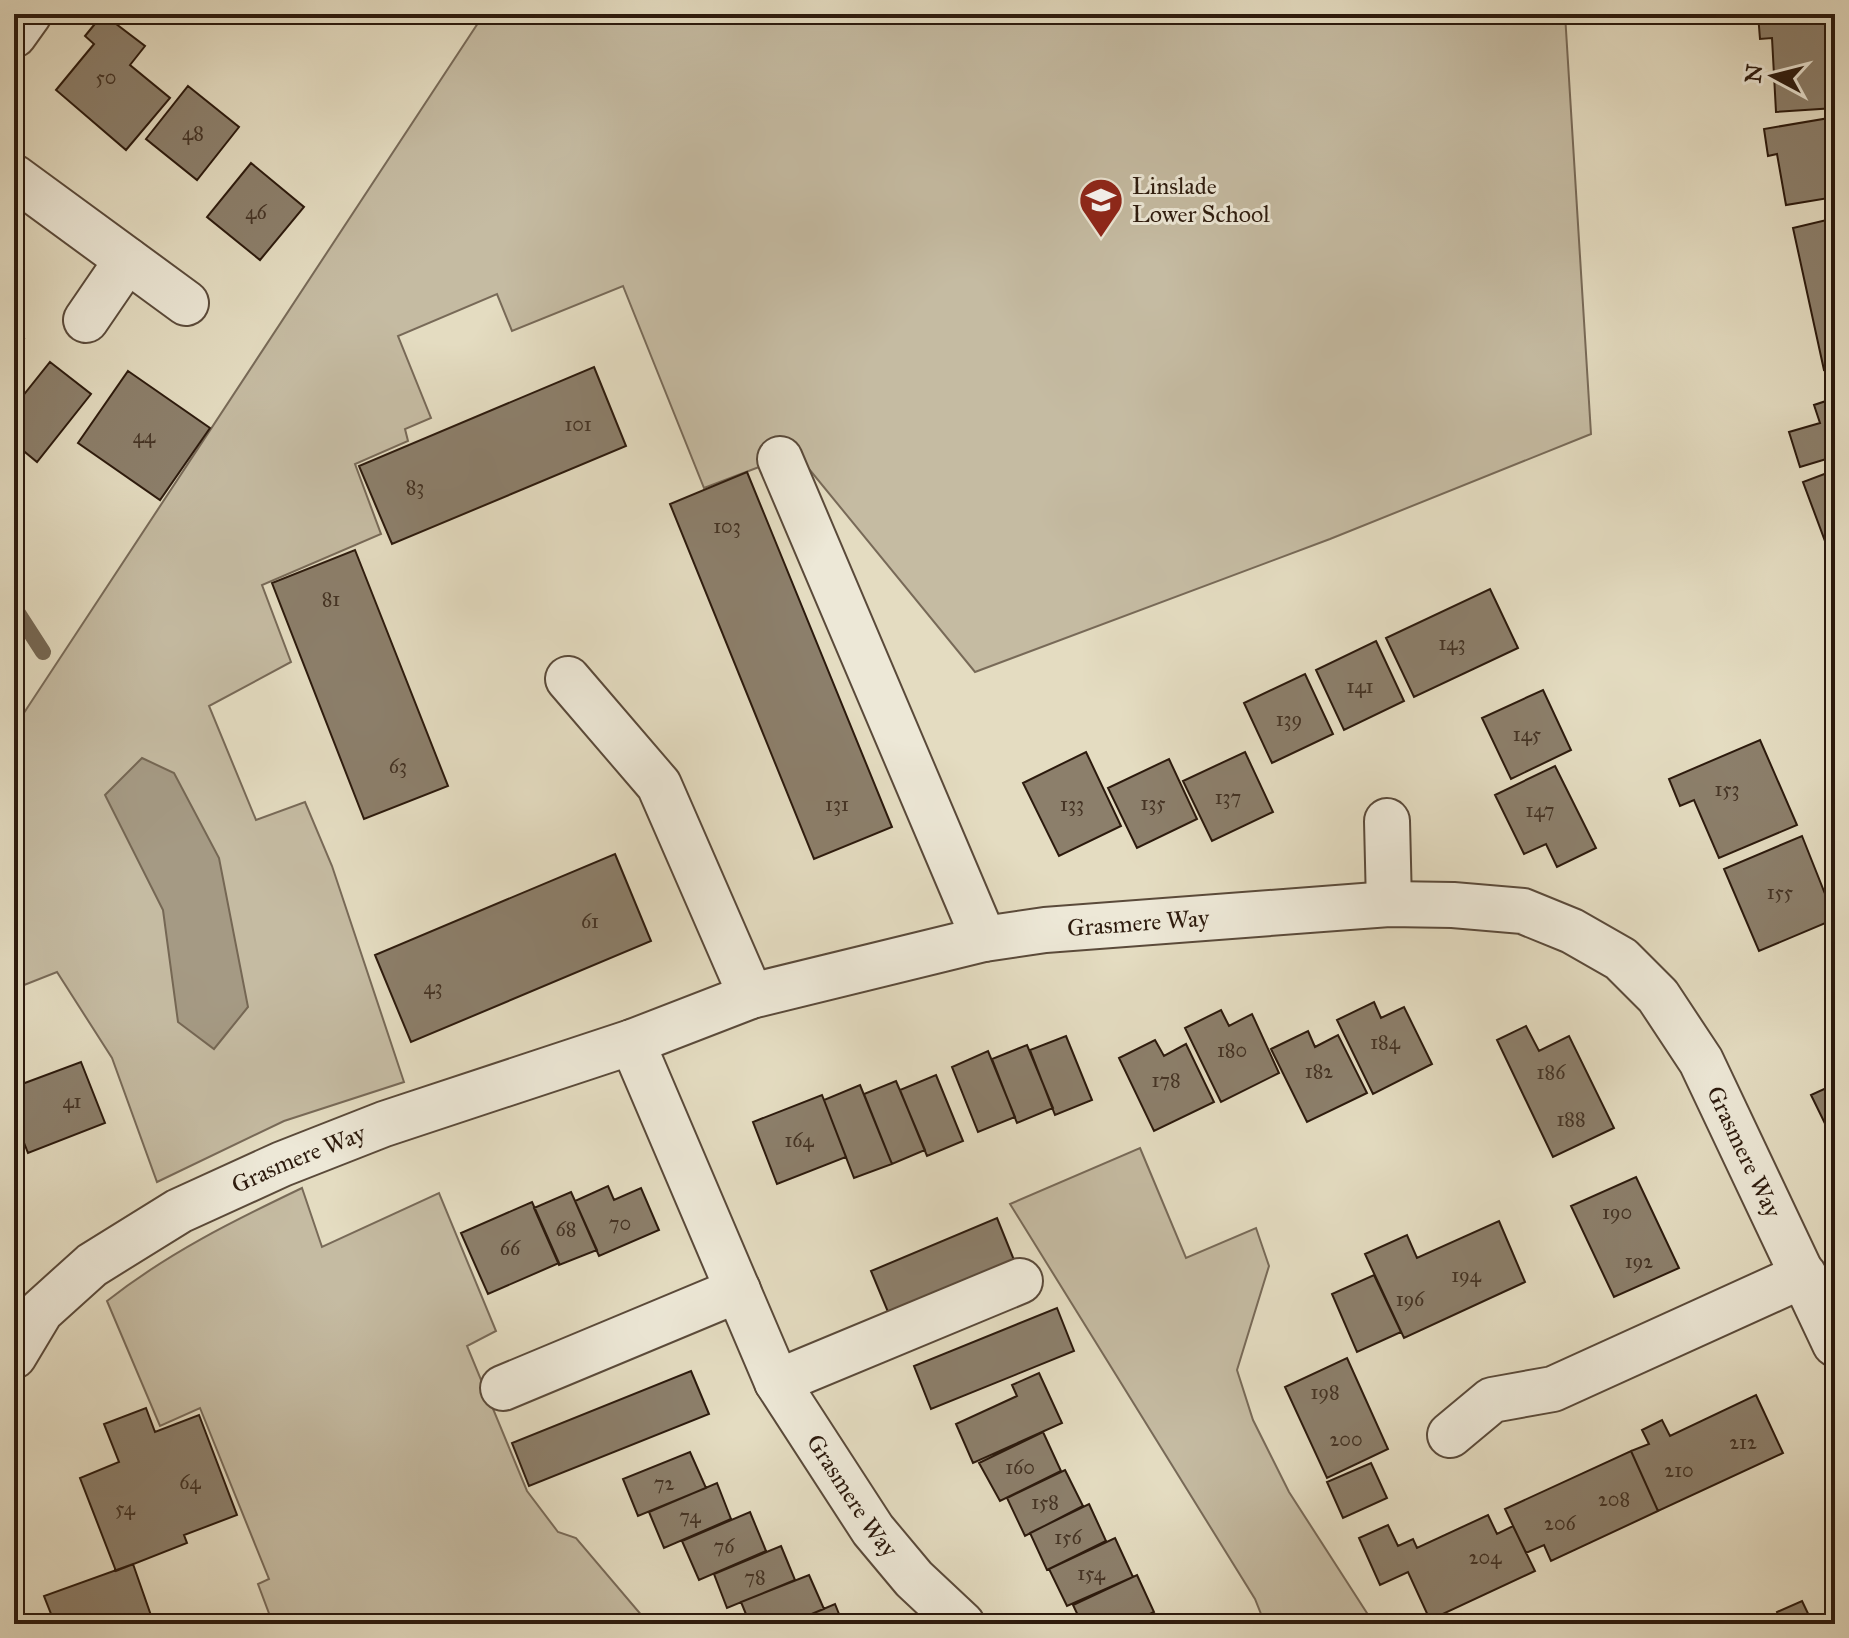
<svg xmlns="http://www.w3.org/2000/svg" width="1849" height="1638" font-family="'IM FELL Great Primer',serif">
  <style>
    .green { fill: #c5bba2; stroke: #786a58; stroke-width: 2 }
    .water { fill: #a59a84; stroke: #756754; stroke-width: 2 }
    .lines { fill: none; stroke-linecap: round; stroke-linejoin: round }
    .stream { stroke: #756754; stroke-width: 16 }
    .building { fill: #8c7f6b; stroke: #2c1a0d; stroke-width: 2 }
    .minor-casing { stroke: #5a4a3a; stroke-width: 48 }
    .minor { stroke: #ede8d7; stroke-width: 44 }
    .labels { text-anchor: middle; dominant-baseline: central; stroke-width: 6; stroke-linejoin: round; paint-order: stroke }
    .number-label { font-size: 20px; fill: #443324 }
    .poi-label { font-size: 24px; fill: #2c1a0d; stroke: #ede8d7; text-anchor: start }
    .street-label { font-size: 24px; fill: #2c1a0d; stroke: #ede8d7 }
  </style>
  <rect width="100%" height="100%" fill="#e4dcc1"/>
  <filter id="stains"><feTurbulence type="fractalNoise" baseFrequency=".0025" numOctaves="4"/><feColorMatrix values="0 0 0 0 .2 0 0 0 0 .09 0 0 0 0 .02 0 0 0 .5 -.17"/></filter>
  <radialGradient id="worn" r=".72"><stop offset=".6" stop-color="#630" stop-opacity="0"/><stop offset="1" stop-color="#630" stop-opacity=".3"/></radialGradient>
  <path class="green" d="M484,14H1565L1591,434L1330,539L975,672L796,453L704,488L623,286L512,331L497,294L398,336L431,418L405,429L408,441L355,464L381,534L262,585L291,662L209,706L256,820L305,802L332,866L404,1082L284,1121L157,1182L112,1058L57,972L14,989V728Z
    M1140,1148L1186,1258L1256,1228L1269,1266L1237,1370L1253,1420L1289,1492L1374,1624H1265L1255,1599L1010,1204Z
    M302,1188L322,1247L439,1193L496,1331L467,1346L527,1491L558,1532L576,1538L649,1624H273L258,1584L269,1579L200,1408L160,1426L107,1301C168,1253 233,1221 302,1188Z"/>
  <path class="water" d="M142,758L174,773L219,858L248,1007L214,1049L178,1022L163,910L105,795Z"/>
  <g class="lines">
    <path class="stream" d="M14,607L43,652"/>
  </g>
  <path class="building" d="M103,14L145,46L130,65L170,98L126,150L56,90L94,44L85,36Z
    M1758,14H1835V108L1776,112L1772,38L1760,39Z
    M188,86L239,127L197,180L146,139Z
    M1835,117V197L1786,205L1777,154L1768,156L1764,129Z
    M251,163L304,207L260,260L207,217Z
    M1835,218V368L1824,370L1793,228Z
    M14,331L24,339L14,352Z
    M50,362L91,394L37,462L14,443V407Z
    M594,367L626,446L392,544L359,466Z
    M128,371L210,428L160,500L78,443Z
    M1835,398V461L1833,457L1800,467L1789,432L1820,423L1814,405Z
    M1835,470V568L1803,482Z
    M747,472L892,827L814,859L670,504Z
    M355,550L448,786L364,819L272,583Z
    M1490,589L1518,648L1414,697L1386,638Z
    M1376,641L1404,701L1344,730L1316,670Z
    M1305,674L1333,734L1272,763L1244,703Z
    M1543,690L1571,750L1511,779L1482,718Z
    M1760,740L1797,825L1719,858L1694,800L1680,806L1669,779Z
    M1086,752L1121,826L1059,856L1023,783Z
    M1245,752L1273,812L1212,841L1183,781Z
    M1169,759L1197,819L1137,848L1108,788Z
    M1555,766L1596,848L1557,867L1546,844L1524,854L1495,795Z
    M1802,836L1835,919L1759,951L1724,869Z
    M615,854L651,941L411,1042L375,955Z
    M1374,1002L1381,1018L1404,1007L1432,1064L1373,1094L1337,1020Z
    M1221,1010L1229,1026L1252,1014L1279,1073L1221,1102L1185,1028Z
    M1526,1026L1539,1051L1569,1036L1614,1128L1553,1157L1497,1040Z
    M1308,1031L1315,1047L1338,1035L1367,1093L1307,1122L1271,1049Z
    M1066,1036L1092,1100L1055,1115L1030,1050Z
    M1155,1040L1164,1056L1186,1044L1214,1102L1154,1131L1119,1058Z
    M1027,1045L1053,1108L1017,1123L992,1059Z
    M988,1051L1015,1117L978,1132L952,1067Z
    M81,1062L105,1123L28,1153L14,1117V1087Z
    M936,1075L963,1141L927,1156L900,1090Z
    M896,1081L925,1150L892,1164L864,1094Z
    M1835,1084V1144L1811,1095Z
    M860,1085L892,1164L854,1178L824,1100Z
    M822,1095L846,1157L777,1184L753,1122Z
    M1636,1177L1679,1268L1614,1297L1571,1206Z
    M608,1186L614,1200L641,1188L659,1230L599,1256L575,1201Z
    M571,1192L597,1250L559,1265L534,1208Z
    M532,1202L559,1263L488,1294L461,1233Z
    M997,1218L1014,1260L888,1312L871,1271Z
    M1499,1221L1525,1282L1404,1338L1365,1254L1407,1235L1417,1258Z
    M1374,1275L1401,1332L1357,1352L1332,1294Z
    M1057,1308L1074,1351L931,1409L914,1366Z
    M1347,1358L1388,1449L1327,1478L1285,1387Z
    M691,1371L709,1414L529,1486L512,1443Z
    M1039,1373L1062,1423L973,1463L956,1424L1017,1396L1012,1385Z
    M1756,1395L1783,1453L1658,1511L1631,1451L1649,1444L1642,1430L1662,1420L1670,1436Z
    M146,1408L155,1432L199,1415L237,1515L184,1535L187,1543L116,1571L80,1478L119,1462L104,1424Z
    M1043,1432L1061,1471L1000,1501L979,1463Z
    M1631,1451L1658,1511L1551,1561L1544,1545L1526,1553L1505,1509Z
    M690,1452L706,1488L638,1516L623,1479Z
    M1371,1463L1387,1498L1343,1518L1327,1482Z
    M1065,1470L1083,1506L1025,1536L1007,1498Z
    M717,1483L731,1519L664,1548L649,1512Z
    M1089,1504L1106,1541L1047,1570L1030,1533Z
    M750,1512L766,1551L699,1580L682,1541Z
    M1488,1515L1497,1534L1513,1526L1535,1571L1430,1620L1408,1572L1380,1585L1359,1538L1388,1525L1398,1546L1413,1539L1417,1548Z
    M1115,1538L1133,1577L1067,1606L1049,1569Z
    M781,1546L795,1580L727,1608L714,1574Z
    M133,1564L154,1624H55L44,1596Z
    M809,1575L824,1609L787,1624H750L741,1602Z
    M1137,1575L1154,1612L1129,1624H1082L1073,1605Z
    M1802,1601L1813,1624H1782L1777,1612Z
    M835,1604L843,1624H788Z"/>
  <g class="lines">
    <g class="minor-casing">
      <g id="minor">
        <path d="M14,35L29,14"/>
        <path d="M14,177L186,303"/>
        <path d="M86,320L127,260"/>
        <path d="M780,459L984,939"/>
        <path d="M568,679L659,785L751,996"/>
        <path d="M1387,821L1389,904"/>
        <path id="s1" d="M632,1042L777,1382L873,1530L914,1579L962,1624"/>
        <path id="s2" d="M14,1356L41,1311L92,1265L179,1211L282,1164L384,1124L632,1042L751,996L984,939L1045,930L1389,904L1453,905L1523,911L1572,931L1621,959L1658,996L1701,1061L1835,1344"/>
        <path d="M777,1382L1020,1281"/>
        <path d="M503,1388L738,1290"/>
        <path d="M1450,1435L1492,1400L1553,1389L1804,1275"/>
      </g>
    </g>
    <use href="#minor" class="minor"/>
  </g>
  <defs>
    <g id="school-pin" transform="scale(2.3)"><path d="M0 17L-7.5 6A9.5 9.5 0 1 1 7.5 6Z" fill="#8f2418" stroke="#ede8d7"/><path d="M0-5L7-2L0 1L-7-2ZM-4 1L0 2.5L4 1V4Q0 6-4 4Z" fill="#fff"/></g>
  </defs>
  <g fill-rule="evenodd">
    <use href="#school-pin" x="1101" y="200"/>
  </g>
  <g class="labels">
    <g class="number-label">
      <text x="106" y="77">50</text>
      <text x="193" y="133">48</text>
      <text x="256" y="212">46</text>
      <text x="578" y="424">101</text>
      <text x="144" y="436">44</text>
      <text x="415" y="487">83</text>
      <text x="727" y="526">103</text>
      <text x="331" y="599">81</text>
      <text x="1452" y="643">143</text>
      <text x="1360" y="686">141</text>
      <text x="1289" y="719">139</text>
      <text x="1527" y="734">145</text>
      <text x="398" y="766">63</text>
      <text x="1727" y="789">153</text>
      <text x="1228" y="797">137</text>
      <text x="1153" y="803">135</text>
      <text x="837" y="804">131</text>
      <text x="1072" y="804">133</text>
      <text x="1540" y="810">147</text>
      <text x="1780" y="892">155</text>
      <text x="590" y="921">61</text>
      <text x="433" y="987">43</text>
      <text x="1385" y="1042">184</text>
      <text x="1232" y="1050">180</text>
      <text x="1319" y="1071">182</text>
      <text x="1551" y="1072">186</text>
      <text x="1166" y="1080">178</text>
      <text x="72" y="1101">41</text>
      <text x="1571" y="1119">188</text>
      <text x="799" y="1140">164</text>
      <text x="1617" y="1212">190</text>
      <text x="620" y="1223">70</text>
      <text x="566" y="1229">68</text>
      <text x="510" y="1248">66</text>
      <text x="1639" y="1261">192</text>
      <text x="1466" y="1275">194</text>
      <text x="1410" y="1299">196</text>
      <text x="1325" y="1392">198</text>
      <text x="1346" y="1439">200</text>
      <text x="1743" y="1442">212</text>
      <text x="1020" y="1467">160</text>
      <text x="1679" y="1470">210</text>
      <text x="190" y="1482">64</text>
      <text x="664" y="1483">72</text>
      <text x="1614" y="1499">208</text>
      <text x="1045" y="1502">158</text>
      <text x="125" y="1508">54</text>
      <text x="690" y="1516">74</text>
      <text x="1560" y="1523">206</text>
      <text x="1068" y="1537">156</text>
      <text x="724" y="1546">76</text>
      <text x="1485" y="1557">204</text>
      <text x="1091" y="1573">154</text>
      <text x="755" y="1577">78</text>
    </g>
    <g class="poi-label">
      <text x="1132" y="186">Linslade<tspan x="1132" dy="28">Lower School</tspan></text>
    </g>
    <g class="street-label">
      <text stroke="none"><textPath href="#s2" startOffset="1230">Grasmere Way</textPath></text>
      <text stroke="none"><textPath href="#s2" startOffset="1956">Grasmere Way</textPath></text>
      <text stroke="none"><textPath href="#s2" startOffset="354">Grasmere Way</textPath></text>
      <text stroke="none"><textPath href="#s1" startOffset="506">Grasmere Way</textPath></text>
    </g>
  </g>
  <rect width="1849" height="1638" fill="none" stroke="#e4dcc1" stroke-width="48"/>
  <rect x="16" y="16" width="1817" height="1606" fill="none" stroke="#2c1a0d" stroke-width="4"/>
  <rect x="24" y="24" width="1801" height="1590" fill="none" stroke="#2c1a0d" stroke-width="2"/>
  <g transform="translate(1773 76) rotate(277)" stroke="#ede8d7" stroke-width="6" paint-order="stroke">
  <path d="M0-6L14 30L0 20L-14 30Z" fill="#2c1a0d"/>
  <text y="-12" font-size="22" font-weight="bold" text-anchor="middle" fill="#2c1a0d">N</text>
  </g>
  <rect width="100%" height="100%" filter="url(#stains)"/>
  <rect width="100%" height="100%" fill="url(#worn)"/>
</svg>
